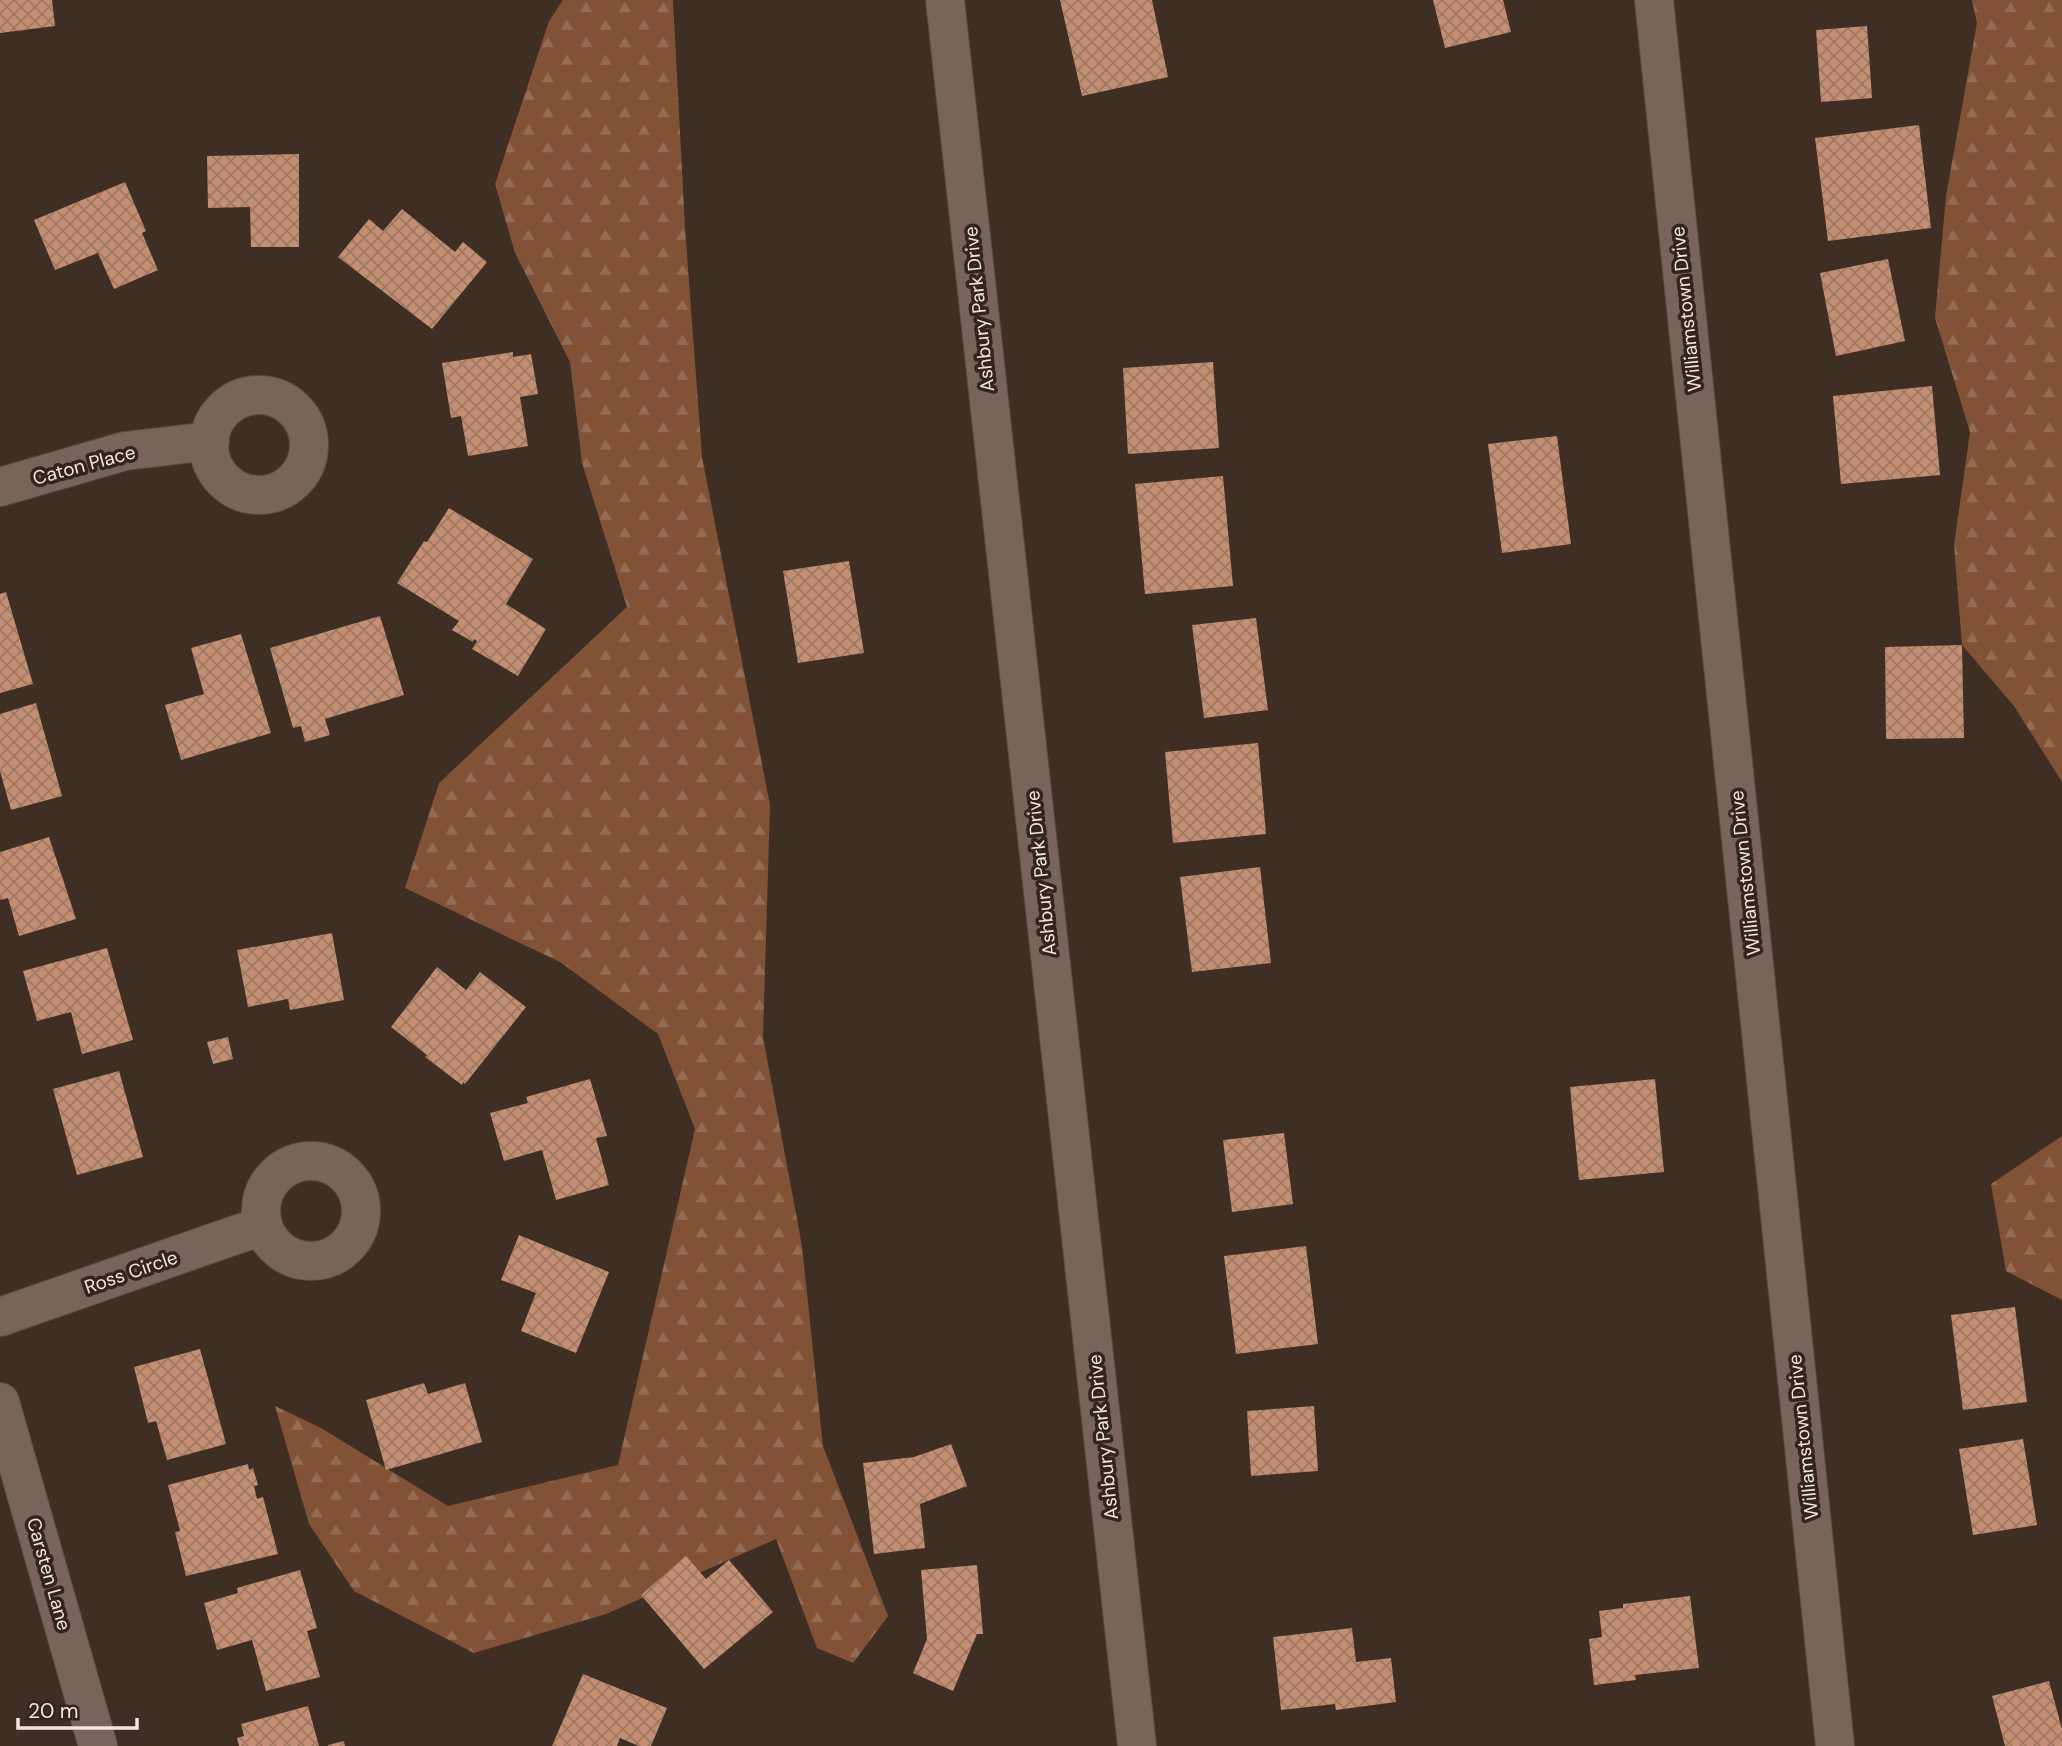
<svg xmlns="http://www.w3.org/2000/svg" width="2062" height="1746" font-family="'DM Sans',sans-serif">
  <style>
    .forest { fill: url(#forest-firs) }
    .building { fill: url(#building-cross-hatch) }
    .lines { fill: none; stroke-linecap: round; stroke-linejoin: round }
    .minor-casing { stroke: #5a4c44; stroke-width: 40 }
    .minor { stroke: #78645a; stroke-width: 38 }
    .labels { text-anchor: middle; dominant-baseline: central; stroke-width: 7; stroke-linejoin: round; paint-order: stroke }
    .street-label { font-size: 19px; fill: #f1e6e0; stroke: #34241b }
  </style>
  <defs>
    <pattern id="forest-firs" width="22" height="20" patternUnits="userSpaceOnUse" patternTransform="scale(1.75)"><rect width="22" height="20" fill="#825236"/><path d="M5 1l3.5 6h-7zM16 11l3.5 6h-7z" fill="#946b53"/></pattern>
    <pattern id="building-cross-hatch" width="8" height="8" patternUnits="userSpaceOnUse" patternTransform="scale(1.75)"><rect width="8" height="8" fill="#c38e71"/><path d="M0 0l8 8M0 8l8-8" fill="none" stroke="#9e7863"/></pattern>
  </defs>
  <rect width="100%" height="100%" fill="#3f2e24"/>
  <path class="forest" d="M563,0H673L685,227L702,457L770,805L763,1037L802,1246L823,1446L888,1616L853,1663L817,1648L776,1539L606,1614L474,1653L354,1591L309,1524L275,1406L321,1428L448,1506L618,1465L695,1129L658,1034L560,962L405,888L439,783L627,607L582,463L570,362L515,253L495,184L549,21Z
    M1972,0H2062V782L2014,706L1962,645L1954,545L1970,432L1935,318L1946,196L1977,23Z
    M2062,1136V1300L2006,1271L1991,1184Z"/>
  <path class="building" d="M0,0H52L55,26L0,33Z
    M1060,0H1152L1168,77L1082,96Z
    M1433,0H1503L1511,32L1445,48Z
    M1867,26L1872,98L1821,102L1816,30Z
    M1919,125L1931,228L1828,241L1815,138Z
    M299,154V247H251L250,207L208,208L207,156Z
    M125,182L146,231L142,233L158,270L114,289L98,253L55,270L34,220Z
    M402,209L455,252L463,242L487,262L432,329L338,257L369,219L383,231Z
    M1888,259L1905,341L1836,356L1820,273Z
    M513,352V357L531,354L538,394L520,397L528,446L468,456L461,416L451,418L442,363Z
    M1213,362L1219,448L1128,454L1123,368Z
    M1932,386L1940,475L1841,484L1833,396Z
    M1557,436L1571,544L1502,553L1488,444Z
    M1223,476L1233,586L1145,594L1135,484Z
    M449,508L533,559L506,604L546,629L518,676L472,649L477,641L474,639L473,642L452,630L459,621L397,583L424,541L427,542Z
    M849,561L864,653L798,663L783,571Z
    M6,592L33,684L0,693V594Z
    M380,616L404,695L325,719L330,735L305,742L301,726L293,728L270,648Z
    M1256,618L1268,710L1204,718L1192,625Z
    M241,634L271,733L181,760L165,705L204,694L191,648Z
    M1962,645L1964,738L1886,739L1885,647Z
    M36,703L62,796L11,810L0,771V714Z
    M1258,743L1266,834L1173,843L1165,752Z
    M49,837L76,919L19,936L8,898L1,900L0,898V852Z
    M1260,867L1271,963L1192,972L1180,877Z
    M332,933L344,1000L290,1010L288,999L248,1007L237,950Z
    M107,948L133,1040L82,1054L71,1012L37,1021L23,971Z
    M437,967L466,990L480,972L526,1007L465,1084L463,1082L462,1085L425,1057L427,1055L391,1027Z
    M228,1037L233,1059L213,1064L207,1042Z
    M119,1071L143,1157L77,1175L53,1089Z
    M590,1079L607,1136L596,1138L609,1185L556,1200L542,1150L504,1161L490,1113L528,1103L526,1097Z
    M1655,1079L1664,1172L1579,1180L1570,1087Z
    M1284,1133L1293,1204L1232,1212L1223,1140Z
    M519,1235L609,1272L576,1353L521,1331L536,1293L501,1280Z
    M1306,1246L1318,1344L1236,1354L1224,1256Z
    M2015,1307L2027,1402L1963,1410L1951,1315Z
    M200,1349L226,1444L167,1460L156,1421L148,1423L134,1367Z
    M424,1383L428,1394L465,1383L482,1442L386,1470L366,1400Z
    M1314,1406L1318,1471L1251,1476L1247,1411Z
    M2023,1439L2037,1525L1973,1535L1959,1449Z
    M951,1444L967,1486L920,1504L925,1548L874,1554L863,1463L914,1457Z
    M248,1464L249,1470L253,1468L258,1485L254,1486L257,1499L263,1497L278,1554L186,1576L175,1532L180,1531L168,1485Z
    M686,1556L706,1579L729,1560L773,1612L704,1669L641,1595Z
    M977,1565L983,1634H977L953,1691L913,1673L927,1639L921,1570Z
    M300,1570L317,1628L307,1631L320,1677L266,1691L252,1640L217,1650L204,1603L238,1593L237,1588Z
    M1690,1596L1699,1668L1635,1675L1636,1680L1594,1685L1589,1639L1602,1637L1599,1611L1623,1608V1604Z
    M1352,1628L1356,1662L1391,1658L1396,1702L1336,1710L1335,1704L1281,1710L1273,1637Z
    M583,1674L667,1708L651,1746H639L620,1738L617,1746H552Z
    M2049,1681L2062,1729V1746H2005L1992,1696Z
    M308,1706L319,1746H239L237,1738L244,1736L241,1724Z
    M344,1741L345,1746H328V1745Z"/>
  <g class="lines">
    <g class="minor-casing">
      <path id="minor" d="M945,0L1137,1746
        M1654,0L1835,1746
        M209 445a50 50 0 1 1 100 0a50 50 0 1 1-100 0Z
        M0,487L125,451L210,441
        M261 1211a50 50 0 1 1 100 0a50 50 0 1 1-100 0Z
        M0,1317L244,1232L263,1228
        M0,1402L98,1746"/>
    </g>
    <use href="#minor" class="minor"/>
  </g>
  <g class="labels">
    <g class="street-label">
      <text transform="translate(979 309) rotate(-96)">Ashbury Park Drive</text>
      <text transform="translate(1686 309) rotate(-96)">Williamstown Drive</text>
      <text transform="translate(84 465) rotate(-15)">Caton Place</text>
      <text transform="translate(1041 873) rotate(-96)">Ashbury Park Drive</text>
      <text transform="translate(1745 873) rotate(-96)">Williamstown Drive</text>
      <text transform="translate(131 1272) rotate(-19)">Ross Circle</text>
      <text transform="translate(1103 1437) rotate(-96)">Ashbury Park Drive</text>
      <text transform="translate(1803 1437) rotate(-96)">Williamstown Drive</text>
      <text transform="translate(49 1574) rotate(74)">Carsten Lane</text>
    </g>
  </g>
  <path d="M18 1718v10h119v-10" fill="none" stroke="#f1e6e0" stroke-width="3.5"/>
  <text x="28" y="1718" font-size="21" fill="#f1e6e0" stroke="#34241b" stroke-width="5" paint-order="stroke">20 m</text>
</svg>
